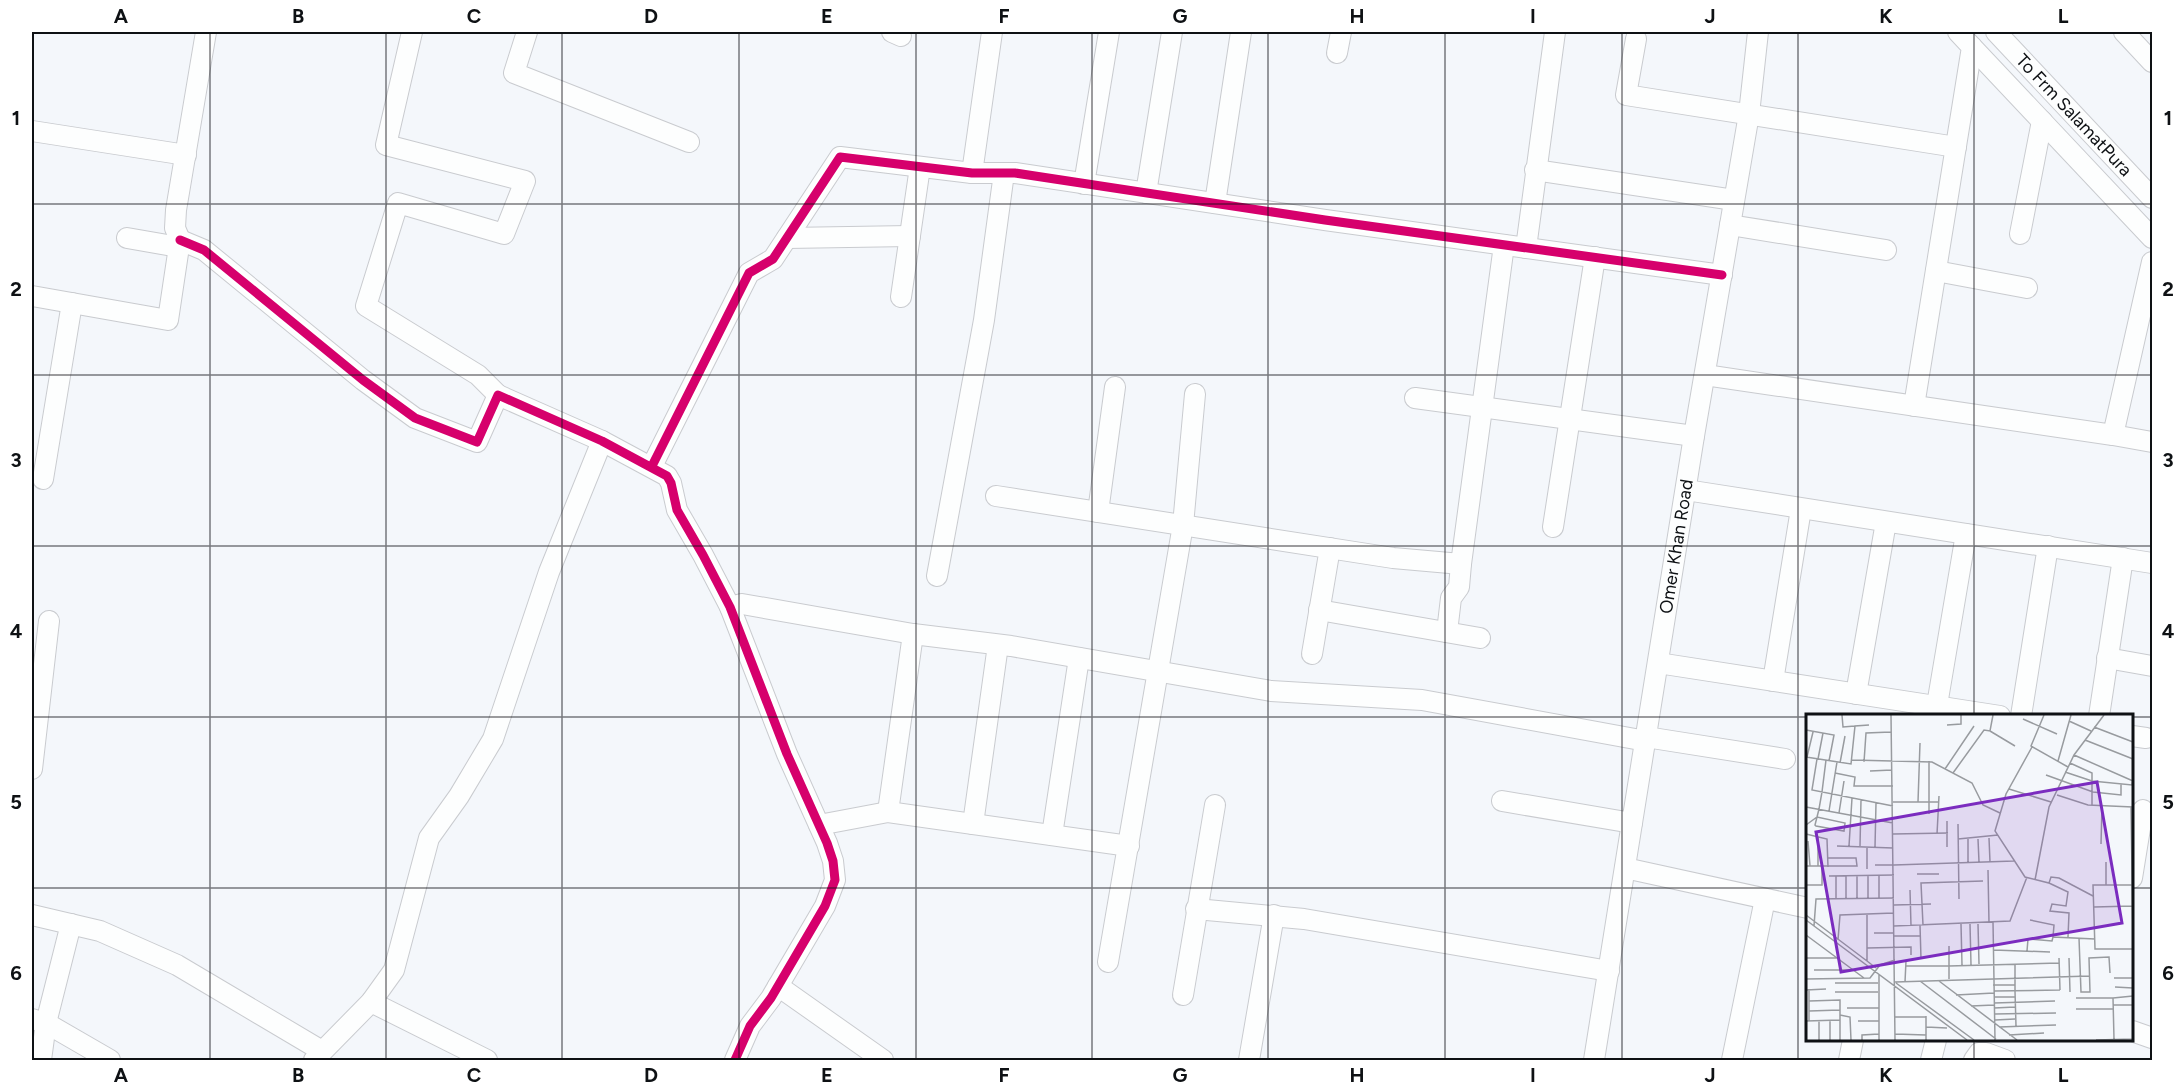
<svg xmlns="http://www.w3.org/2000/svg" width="2184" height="1092" font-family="Figtree,sans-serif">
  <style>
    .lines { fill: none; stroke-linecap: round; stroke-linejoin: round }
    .minor-casing { stroke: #c9cbcf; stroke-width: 22 }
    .minor { stroke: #fdfefe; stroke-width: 20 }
    .cycleway-casing { stroke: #fff; stroke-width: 13 }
    .cycleway { stroke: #d6006c; stroke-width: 9 }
    .grid { fill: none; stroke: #0e1114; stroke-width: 1.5; stroke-opacity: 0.55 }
    .labels { text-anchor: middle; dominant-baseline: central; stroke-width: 5; stroke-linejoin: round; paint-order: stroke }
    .street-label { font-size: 18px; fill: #0e1114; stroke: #fff }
    .inset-road { fill: none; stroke: #989b9f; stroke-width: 1.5 }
    .view { fill: #7b2cbf; fill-opacity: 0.15; stroke: #7b2cbf; stroke-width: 3 }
    .inset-edge { fill: none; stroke: #0e1114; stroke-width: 3 }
    .neatline { fill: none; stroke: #0e1114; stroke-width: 2 }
    .grid-label { font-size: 20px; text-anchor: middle; font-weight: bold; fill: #0e1114 }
  </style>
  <rect width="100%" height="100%" fill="#f4f7fb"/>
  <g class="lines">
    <g class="minor-casing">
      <g id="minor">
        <path d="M412,32L386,145L525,181L504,234L398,203L366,306L478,375L498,395"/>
        <path d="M527,32L514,73L689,142"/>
        <path d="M892,32L901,36"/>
        <path id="s1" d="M1996,32L2152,198"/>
        <path d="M2124,32L2152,62"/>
        <path d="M1636,39L1626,95L1956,147"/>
        <path d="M1972,47L2152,238"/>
        <path d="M1337,53L1341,32"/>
        <path d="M32,131L186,155"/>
        <path d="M1535,170L1734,200"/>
        <path d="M972,173L992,32"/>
        <path d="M1084,184L1109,32"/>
        <path d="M1146,193L1172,32"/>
        <path d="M1215,203L1241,32"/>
        <path d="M1730,225L1886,250"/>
        <path d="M2020,234L2042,121"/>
        <path d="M127,238L179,247"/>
        <path d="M787,238L910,236"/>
        <path d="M180,240L204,250L363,380L415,418L477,442L498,395L602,441L667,476L671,483L677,510L703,555L730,607L787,754L827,843L833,861L835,880L825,906L771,998L750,1026L735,1060"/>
        <path d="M1526,248L1555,32"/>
        <path d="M1936,271L2027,288"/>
        <path d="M32,296L168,320L180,240L175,228L176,210L206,32"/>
        <path d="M901,297L920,167"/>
        <path d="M1705,375L2113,435L2152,262"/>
        <path d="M1415,398L1694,436"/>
        <path d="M1914,406L1972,47L1958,32"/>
        <path d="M2113,435L2152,442"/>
        <path d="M652,466L749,273L773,259L840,157L972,173H1015L1325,220L1722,275"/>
        <path d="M43,479L72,303"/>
        <path d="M1686,490L2152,563"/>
        <path d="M996,496L1393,558L1461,564L1504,245"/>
        <path d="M1098,512L1115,387"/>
        <path d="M1553,527L1595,257"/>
        <path d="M937,576L984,320L1004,173"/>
        <path d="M730,607L742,604L913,634L1011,646L1271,691L1422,700L1646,741"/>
        <path d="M1319,610L1480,638"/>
        <path d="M1447,632L1451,598L1459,587L1461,564"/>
        <path d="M1312,654L1330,548"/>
        <path d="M2107,658L2152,666"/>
        <path d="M1658,663L2000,716"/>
        <path d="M1773,681L1801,509"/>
        <path d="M1856,694L1886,522"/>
        <path d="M1937,705L1966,534"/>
        <path d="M2021,716L2048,546"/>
        <path d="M2099,716L2123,558"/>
        <path d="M2132,736L2146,738"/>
        <path d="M1646,737L1785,759"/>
        <path d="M32,769L49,621"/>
        <path d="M1502,801L1632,823"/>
        <path d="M888,812L913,634"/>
        <path d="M973,824L998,645"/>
        <path d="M819,825L888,812L1129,846"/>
        <path d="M1052,835L1079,658"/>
        <path d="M1625,868L1808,908"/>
        <path d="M2132,878L2143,810"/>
        <path d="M1196,909L1304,919L1609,971"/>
        <path d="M32,915L100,931L177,965L322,1051"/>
        <path d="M1108,962L1183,525L1195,394"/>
        <path d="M778,986L883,1060"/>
        <path d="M1183,995L1215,805"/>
        <path d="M371,1002L487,1060"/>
        <path d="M32,1019L46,1023L110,1060"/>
        <path d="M2132,1031L2152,1038"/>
        <path d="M41,1060L46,1023L71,924"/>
        <path d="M314,1060L371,1002L394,970L429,838L459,796L493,739L549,572L602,441"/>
        <path d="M1249,1060L1274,915"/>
        <path id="s2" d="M1594,1060L1694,436L1749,114L1758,32"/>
        <path d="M1732,1060L1765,899"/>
        <path d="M1849,1060L1853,1040"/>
        <path d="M1931,1060L1936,1040"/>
        <path d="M1974,1060L1979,1053H1986L2005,1060"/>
      </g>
    </g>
    <use href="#minor" class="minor"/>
    <g class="cycleway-casing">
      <path id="cycleway" d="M180,240L204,250L363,380L415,418L477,442L498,395L602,441L667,476L671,483L677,510L703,555L730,607L787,754L827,843L833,861L835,880L825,906L771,998L750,1026L735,1060
        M652,466L749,273L773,259L840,157L972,173H1015L1325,220L1722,275"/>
    </g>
    <use href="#cycleway" class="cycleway"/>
  </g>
  <path class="grid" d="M210,32V1060M386,32V1060M562,32V1060M739,32V1060M916,32V1060M1092,32V1060M1268,32V1060M1445,32V1060M1622,32V1060M1798,32V1060M1974,32V716M32,204H2152M32,375H2152M32,546H2152M32,717H1808M2132,717H2152M32,888H1808M2132,888H2152M1974,1040V1060"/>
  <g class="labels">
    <g class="street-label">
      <text stroke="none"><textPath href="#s1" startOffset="114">To Frm SalamatPura</textPath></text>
      <text stroke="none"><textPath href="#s2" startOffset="520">Omer Khan Road</textPath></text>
    </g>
  </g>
  <g transform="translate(1806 714)">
    <rect width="327" height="327" fill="#f4f7fb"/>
    <path class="inset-road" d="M36,1L37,13L49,12M85,1L89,326M238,1L225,32L262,53M217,5L251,20M263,7L285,17M141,11L155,10V1M288,13L327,28M0,16L28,21L23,47M184,17L209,32M279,26L327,45M226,33L200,80L189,117L219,163L243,169L245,163L253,164L287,182M268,41L327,67M0,43L45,50L49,12L63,11M1,43L7,18M11,45L6,76L87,92M12,45L17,19M46,46L126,48L166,69L177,91L194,99M123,47V100M252,47L265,1M58,48L60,19L85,18M34,49L39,22M264,49L286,59V91M139,55L168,12M64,57L86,56M259,58L286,67L326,71L327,66M29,59L49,63L48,72H87M147,59L178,16L184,17L187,1M240,61L287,78L315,81V70M203,75L245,88M251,81L282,91L327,93M87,88H132M112,88L114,29M0,93L87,109M325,93L327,224M23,97L31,48M33,99L38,67M141,107V133M152,110L153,185M0,111L11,103L39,109L38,117L10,112L9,111L13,95L16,78L20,46M0,120L21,125L22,153M87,120L142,119M131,120L133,82M12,123V152M183,124L184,148M152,125L192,121M162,125V148M172,125L173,148M2,127L4,152M295,130L296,92M31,132L87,134M43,132L46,84M54,132L55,86M61,133V155M69,133L70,89M300,148V171M69,151H88M88,151L208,147M0,152H51L50,144H22M182,156L183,209M111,160H133M62,161V184M73,161V184M23,162L88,161M30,162V185M40,162V185M51,162V184M229,166L243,93L268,41L298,1M243,169L262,178L260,192L246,190L244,197L263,199L262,223M0,171H16V152M327,171H287L289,235H327M104,176L105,212M88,191L125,190M288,193L327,192M61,200V247L70,254M0,201L61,247M0,206L161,326M224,206L248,211L247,223L289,225M187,208L189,326M155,210L156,251M164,210L165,251M172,210L173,250M114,211L115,245M117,211L115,169L177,167M8,212L10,185L88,184M88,212L204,207L221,163M68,219H88M0,221L58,264M88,222H115M273,224L275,278H284L283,244L303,243L304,259M32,226L34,201L88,199M61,234L105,233V241M188,236L244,238M221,237L222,225L246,227L247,223M0,244H31M253,244L254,276M263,244L264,278M209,250V277M100,252H143V232M8,256H45M73,260V326M308,264H327M0,265L64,264L74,251L89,246M143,265V252L253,249M114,267L190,325M133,267L211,326M89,268L284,262M99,268L100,247M29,269H72M90,269L168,326M187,271H209M309,273L327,274M3,275V307M0,276L20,275M188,277L254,276M209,277L210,312M29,278H72M150,281L188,279M188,283H209M270,284H307L308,325M307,284L327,282M3,287L34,286V326M188,289L249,287M307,291H327M165,292L188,291M41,294H73M188,294L209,293M270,295H307M3,297L34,296M327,298V325M189,300L250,299M34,301L44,303L45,326M89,303H120M24,306V326M189,306L209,305M0,307L34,306M13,307V326M52,307H73M120,313L141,314M193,313L250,311M89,320L120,321M203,321L238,319M56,326V321L73,320M120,326V302M290,326L327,325"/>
    <path class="view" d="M291,68L316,209L35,258L10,118Z"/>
    <rect width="327" height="327" class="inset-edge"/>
  </g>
  <rect width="2184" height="1092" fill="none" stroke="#ffffff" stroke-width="66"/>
  <rect x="33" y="33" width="2118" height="1026" class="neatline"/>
  <g class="grid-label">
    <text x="121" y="23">A</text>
    <text x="298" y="23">B</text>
    <text x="474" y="23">C</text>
    <text x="651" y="23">D</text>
    <text x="827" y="23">E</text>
    <text x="1004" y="23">F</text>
    <text x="1180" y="23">G</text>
    <text x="1357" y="23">H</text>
    <text x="1533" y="23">I</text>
    <text x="1710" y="23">J</text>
    <text x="1886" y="23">K</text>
    <text x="2063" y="23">L</text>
    <text x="16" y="125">1</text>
    <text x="2168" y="125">1</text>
    <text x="16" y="296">2</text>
    <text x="2168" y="296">2</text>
    <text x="16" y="467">3</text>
    <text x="2168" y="467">3</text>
    <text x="16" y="638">4</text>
    <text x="2168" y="638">4</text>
    <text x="16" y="809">5</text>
    <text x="2168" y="809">5</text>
    <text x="16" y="980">6</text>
    <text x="2168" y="980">6</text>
    <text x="121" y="1082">A</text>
    <text x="298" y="1082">B</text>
    <text x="474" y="1082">C</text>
    <text x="651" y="1082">D</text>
    <text x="827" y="1082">E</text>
    <text x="1004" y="1082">F</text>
    <text x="1180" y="1082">G</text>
    <text x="1357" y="1082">H</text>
    <text x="1533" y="1082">I</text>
    <text x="1710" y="1082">J</text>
    <text x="1886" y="1082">K</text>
    <text x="2063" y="1082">L</text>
  </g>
</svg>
